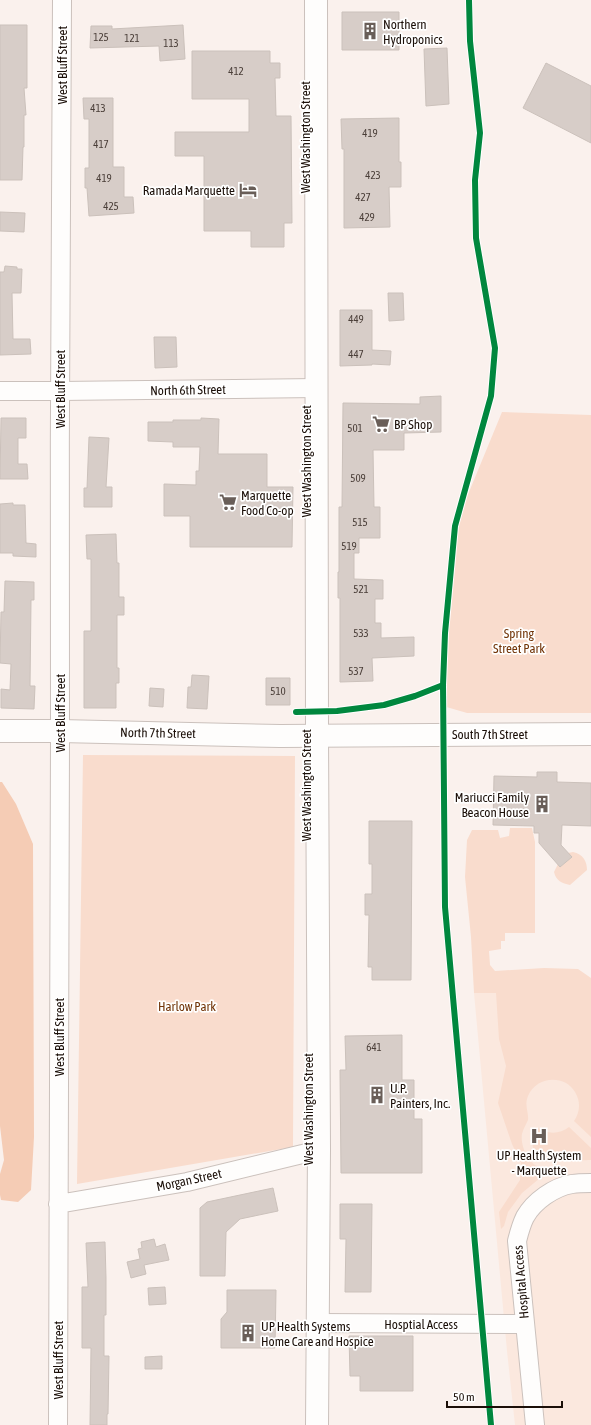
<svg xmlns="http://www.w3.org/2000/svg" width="591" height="1425" font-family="'Asap Condensed',sans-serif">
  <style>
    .built { fill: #fbe8de }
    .green { fill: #f9dccd }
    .forest { fill: #f5ccb5 }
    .building { fill: #d7cdc8; stroke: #cbc1bb }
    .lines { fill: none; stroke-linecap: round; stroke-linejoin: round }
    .street-casing { stroke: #cbc1bc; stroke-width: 20 }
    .secondary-casing { stroke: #cbc1bc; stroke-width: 24 }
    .primary-casing { stroke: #cbc1bc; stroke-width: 24 }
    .street { stroke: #fefdfc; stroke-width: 18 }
    .secondary { stroke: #fefdfc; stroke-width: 22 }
    .primary { stroke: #fefdfc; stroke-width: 22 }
    .cycleway-casing { stroke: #fff; stroke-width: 8 }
    .cycleway { stroke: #00873e; stroke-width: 6 }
    .labels { text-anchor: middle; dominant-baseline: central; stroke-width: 3.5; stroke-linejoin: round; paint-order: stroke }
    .number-label { font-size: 11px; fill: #4a3e38 }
    .poi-label { font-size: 13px; fill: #1b0f08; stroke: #fff; text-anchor: start }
    .street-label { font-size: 13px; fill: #1b0f08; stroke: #fff }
    .park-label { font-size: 13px; fill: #723509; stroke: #fff }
  </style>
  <rect width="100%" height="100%" fill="#faf1ed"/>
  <path class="built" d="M591,992V1425H515L507,1351L474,993Z"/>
  <path class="green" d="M502,412L591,415V713H467L443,706L455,526Z
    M83,755L295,756L293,1147L77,1184Z
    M510,828H532L535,842V933H505V941H501V949L489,951L490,965L495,971L544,968L578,969L591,978V1137L574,1121C580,1112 581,1102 575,1092C565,1074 536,1076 528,1096C524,1106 529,1112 528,1120C526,1125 523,1129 522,1134C520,1145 528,1163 539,1167C543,1168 548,1168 552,1168L522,1193L508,1212L504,1226L501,1229L499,1212L520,1180L521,1163L512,1144L498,1103L506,1066L499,1039L496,993H474L471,937L465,877L467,840L472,830H498L500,838L509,836Z
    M573,852C583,854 587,861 587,870L570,885C562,883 556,881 554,872L558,864L560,867L572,857L568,853Z
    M536,1127C546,1134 559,1135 569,1127L591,1148V1160C579,1160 549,1163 540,1158C536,1155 534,1152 533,1147C531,1139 531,1134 536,1127Z"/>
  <path class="forest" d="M0,782H2L16,804L33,844L34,1137L31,1190L18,1202L1,1200L0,1195V1174L4,1160L0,1126Z"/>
  <path class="building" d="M342,12H399V50H342Z
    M0,25H27V88H24L26,115H24V147H23L22,180H0Z
    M183,25L185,59L160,61L159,46L90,48L91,26H112V29Z
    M447,48L449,104L426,106L424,49Z
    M192,51H270V63H280V78H275L276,116H291L292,223H284V247H251V231H204V156H175V132H249V99H192Z
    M546,63L591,86V143L523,108Z
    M83,98H113V167H124V197H133L134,213L89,216L87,188H85V168H89V119H84Z
    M399,118V162H401V187H389L390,227L344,228V149H342L341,119Z
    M0,212L25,213L24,232L0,231Z
    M5,266L17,267V269H22L21,293H12L13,339H30L31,354L0,355V272H4Z
    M388,293H403L404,320L389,321Z
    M340,310H372V350L391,351L390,365L372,364V365L340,366Z
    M154,337H176L177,367L155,368Z
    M441,396V432L404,433V450H373L374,507H380V538H359V553H354V579L383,580V599H375V623H381V638L414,637V656L372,658L373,681L340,682V598H338V572H339V507H342L343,403L420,404V397Z
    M1,418H26V438H18V464H27L28,479H0Z
    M201,418L219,419L218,454H267V487H293L292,547H190V516H164V484L196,485V471H199L200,447H173V442L148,441V422H173V420H201Z
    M89,437L109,438L106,487H112V507H84V488H87Z
    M13,503V505H25L26,543L36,544V557L13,556V553H0V504Z
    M116,534L117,563H119V597H124V615H117V668H119V683H116V708H84V631H91V559H87L86,535Z
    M5,581L34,582V600H31L30,686H35L34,709L1,708V689L10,690L11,664L0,663L1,612H4Z
    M192,675L209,676L207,709L187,708L188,687H191Z
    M266,678H290V705H266Z
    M150,688L164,689L163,707L149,706Z
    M537,772H557V782L591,783V826L562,825L561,845L572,857L560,867L539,843V833H534V826L493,825L494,776L537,777Z
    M369,821H412L411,980H372V967H368L369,915H365V894H372V864H369Z
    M402,1035V1080H414V1119H422V1173H341L340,1070H346L345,1036Z
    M273,1188L278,1211L240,1219L226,1232L225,1276H200V1208L207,1202Z
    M340,1204H372L371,1292H345L346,1239H340Z
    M154,1239L156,1247L165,1244L169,1260L144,1265L146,1274L131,1278L127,1262L140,1259L138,1249L142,1248L141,1242Z
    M105,1242L106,1278V1315H104V1356H109L108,1414H107V1425H90L91,1348H82V1287H88L86,1243Z
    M165,1287L166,1304L149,1305L148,1288Z
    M227,1290H276L275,1348H221V1319L227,1312Z
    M349,1336H413V1391H360V1376H350Z
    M162,1356V1369H145V1357Z"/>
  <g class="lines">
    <g class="street-casing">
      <path id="street" d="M0,391H60L317,388
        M58,1204L187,1182L319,1150
        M318,1323L524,1324
        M58,1425C58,1196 60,967 60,738C60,492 59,246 62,0
        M535,1425L517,1241C519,1233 521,1225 525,1217C534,1201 554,1187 572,1184C578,1183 585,1183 591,1183"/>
    </g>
    <g class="secondary-casing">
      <path id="secondary" d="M0,731H60L280,736L591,734"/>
    </g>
    <g class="primary-casing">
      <path id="primary" d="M316,0L317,735L319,1150L317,1425"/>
    </g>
    <use href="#street" class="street"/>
    <use href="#secondary" class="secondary"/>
    <use href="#primary" class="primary"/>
    <g class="cycleway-casing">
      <path id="cycleway" d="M469,0L470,41L480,133L475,180L476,238L495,348L491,396L455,526L445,633L443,685L445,907L491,1425
        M296,712L337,711L384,705L415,696L443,685"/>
    </g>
    <use href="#cycleway" class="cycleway"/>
  </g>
  <defs>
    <g id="building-bare" transform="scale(1.38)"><path d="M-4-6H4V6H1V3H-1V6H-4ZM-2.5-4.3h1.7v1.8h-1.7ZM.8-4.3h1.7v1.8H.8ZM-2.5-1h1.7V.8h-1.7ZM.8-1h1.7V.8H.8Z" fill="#695e58" stroke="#fff" stroke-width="2.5" paint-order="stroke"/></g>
    <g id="hotel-bare" transform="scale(1.38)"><path d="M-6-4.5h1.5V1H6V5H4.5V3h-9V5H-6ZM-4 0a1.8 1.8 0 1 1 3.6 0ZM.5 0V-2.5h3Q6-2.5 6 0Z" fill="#695e58" stroke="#fff" stroke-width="2.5" paint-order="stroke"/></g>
    <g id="supermarket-bare" transform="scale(1.38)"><path d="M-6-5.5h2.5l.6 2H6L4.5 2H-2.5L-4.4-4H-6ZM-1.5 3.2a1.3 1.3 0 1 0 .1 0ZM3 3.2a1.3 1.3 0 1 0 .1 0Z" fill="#695e58" stroke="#fff" stroke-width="2.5" paint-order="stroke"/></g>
    <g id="hospital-bare" transform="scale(1.38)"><path d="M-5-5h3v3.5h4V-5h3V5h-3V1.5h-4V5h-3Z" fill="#695e58" stroke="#fff" stroke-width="2.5" paint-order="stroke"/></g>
  </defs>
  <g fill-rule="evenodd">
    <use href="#building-bare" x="370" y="31"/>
    <use href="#hotel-bare" x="248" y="190"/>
    <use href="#supermarket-bare" x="381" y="424"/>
    <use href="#supermarket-bare" x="228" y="502"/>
    <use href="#building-bare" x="542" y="804"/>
    <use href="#building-bare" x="377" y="1095"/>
    <use href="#hospital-bare" x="539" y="1136"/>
    <use href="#building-bare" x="248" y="1333"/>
  </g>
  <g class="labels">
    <g class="number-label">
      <text x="101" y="37">125</text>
      <text x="132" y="38">121</text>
      <text x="171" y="43">113</text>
      <text x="236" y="71">412</text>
      <text x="98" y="108">413</text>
      <text x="370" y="133">419</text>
      <text x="101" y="144">417</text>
      <text x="373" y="175">423</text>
      <text x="104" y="178">419</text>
      <text x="363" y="197">427</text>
      <text x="111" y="206">425</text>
      <text x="367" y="217">429</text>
      <text x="356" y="319">449</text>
      <text x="356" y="354">447</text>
      <text x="355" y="428">501</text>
      <text x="358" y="478">509</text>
      <text x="360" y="522">515</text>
      <text x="349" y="546">519</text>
      <text x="361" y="589">521</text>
      <text x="361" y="633">533</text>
      <text x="356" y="671">537</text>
      <text x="278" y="691">510</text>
      <text x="374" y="1047">641</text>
    </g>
    <g class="poi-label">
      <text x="383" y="24">Northern<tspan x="383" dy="15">Hydroponics</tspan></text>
      <text x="235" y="190" text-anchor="end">Ramada Marquette</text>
      <text x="394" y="424">BP Shop</text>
      <text x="241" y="495">Marquette<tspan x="241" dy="15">Food Co-op</tspan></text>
      <text x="529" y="797" text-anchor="end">Mariucci Family<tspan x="529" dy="15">Beacon House</tspan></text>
      <text x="390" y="1088">U.P.<tspan x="390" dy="15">Painters, Inc.</tspan></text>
      <text x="539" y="1155" text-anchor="middle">UP Health System<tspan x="539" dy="15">- Marquette</tspan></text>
      <text x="261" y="1326">UP Health Systems<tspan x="261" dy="15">Home Care and Hospice</tspan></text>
    </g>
    <g class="street-label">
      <text transform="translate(62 65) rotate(-90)">West Bluff Street</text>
      <text transform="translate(305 137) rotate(-90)">West Washington Street</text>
      <text transform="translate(60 389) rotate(-90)">West Bluff Street</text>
      <text transform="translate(188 390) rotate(-1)">North 6th Street</text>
      <text transform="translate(306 461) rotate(-90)">West Washington Street</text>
      <text transform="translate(60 713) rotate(-90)">West Bluff Street</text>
      <text transform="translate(158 733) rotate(1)">North 7th Street</text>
      <text x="490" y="734">South 7th Street</text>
      <text transform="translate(306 785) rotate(-90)">West Washington Street</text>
      <text transform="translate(59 1037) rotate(-90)">West Bluff Street</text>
      <text transform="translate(308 1109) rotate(-90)">West Washington Street</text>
      <text transform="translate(189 1180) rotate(-12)">Morgan Street</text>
      <text transform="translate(521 1282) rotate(-95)">Hospital Access</text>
      <text x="421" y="1324">Hosptial Access</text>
      <text transform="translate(58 1360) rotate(-90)">West Bluff Street</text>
    </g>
    <g class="park-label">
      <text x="519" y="633">Spring<tspan x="519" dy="15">Street Park</tspan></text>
      <text x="187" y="1006">Harlow Park</text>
    </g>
  </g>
  <path d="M447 1401v6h115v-6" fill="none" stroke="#1b0f08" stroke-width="2"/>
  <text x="453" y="1401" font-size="12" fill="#1b0f08" stroke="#ffffff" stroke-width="3" paint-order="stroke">50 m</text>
</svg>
